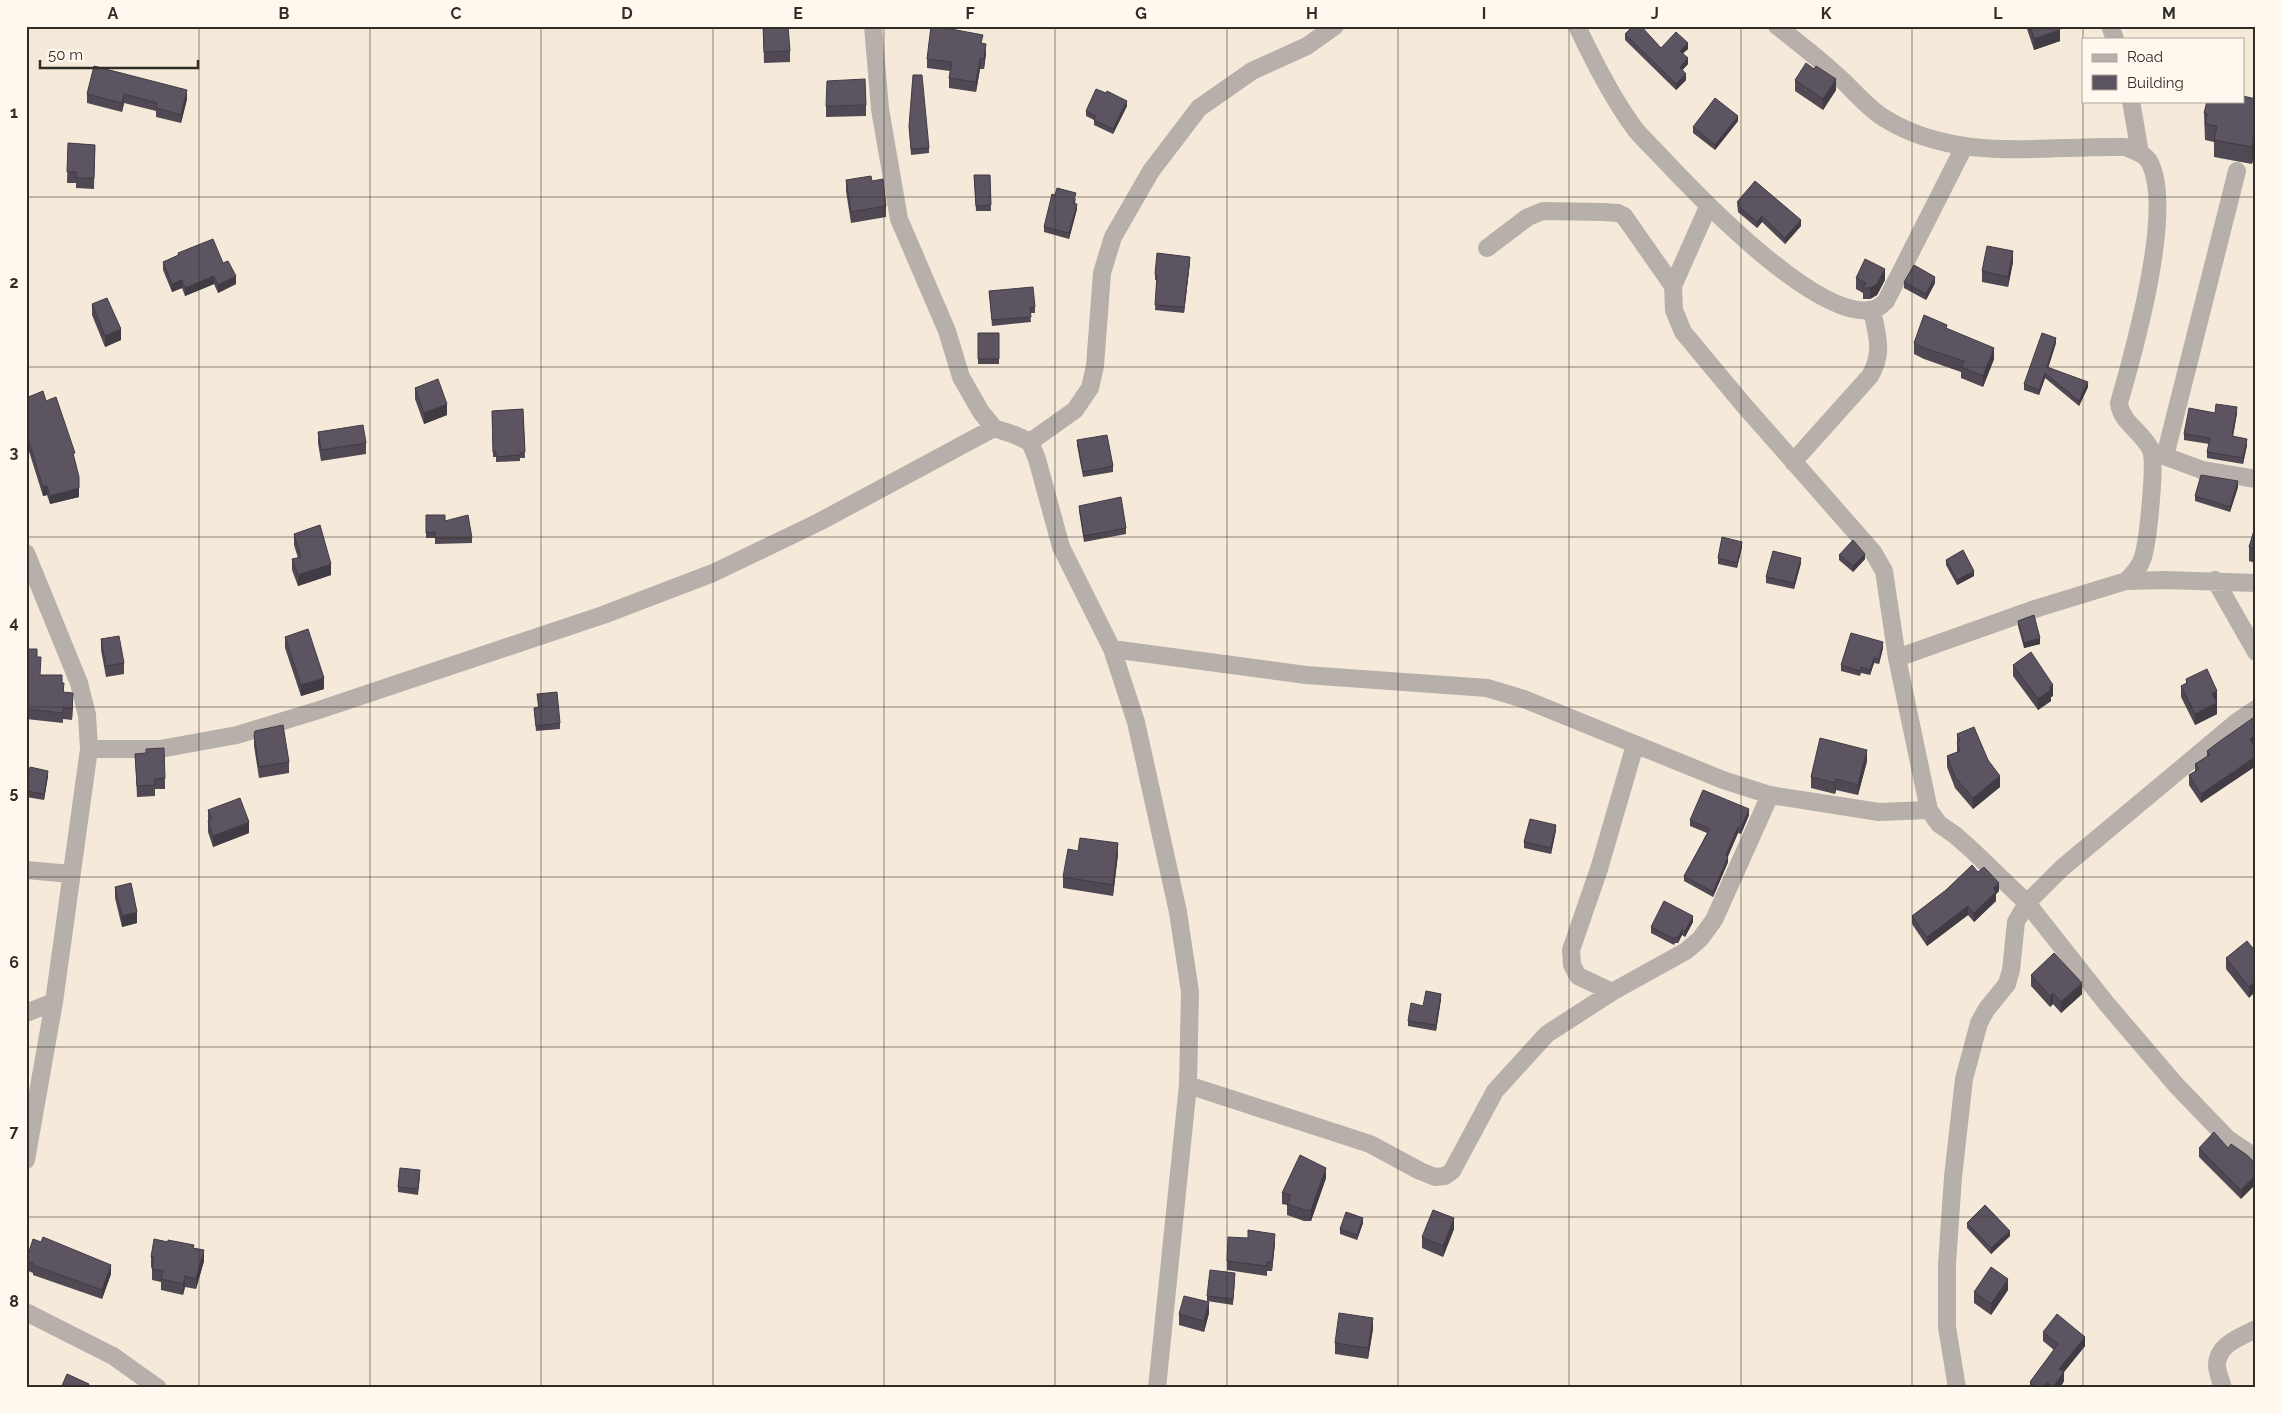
<svg xmlns="http://www.w3.org/2000/svg" width="2282" height="1414" font-family="Raleway,sans-serif">
  <style>
    .lines { fill: none; stroke-linecap: round; stroke-linejoin: round }
    .street { stroke: #b6afaa; stroke-width: 18 }
    .wall { fill: #504853 }
    .shaded-wall { fill: #413b44 }
    .building { fill: #5d5461; stroke: #413b44 }
    .grid { fill: none; stroke: #302c26; stroke-width: 1; stroke-opacity: 0.55 }
    .neatline { fill: none; stroke: #302c26; stroke-width: 2 }
    .grid-label { font-size: 16px; text-anchor: middle; font-weight: bold; fill: #302c26 }
  </style>
  <rect width="100%" height="100%" fill="#f5eada"/>
  <g class="lines">
    <path class="street" d="M873,26L880,109L899,219L947,331L961,377L981,412L994,428L1015,435L1030,442L1037,459L1061,547L1112,649L1136,722L1178,912L1190,992L1188,1085L1157,1388
      M1577,26C1593,60 1612,98 1635,129C1644,140 1656,151 1666,162C1702,200 1816,319 1871,310C1878,309 1882,305 1886,301L1964,147
      M1777,26C1799,43 1821,60 1841,79C1855,92 1868,108 1884,118C1958,164 2043,145 2125,147C2135,151 2146,154 2150,163C2174,211 2134,351 2119,403C2121,423 2143,432 2151,450C2156,464 2148,541 2143,557C2140,567 2134,574 2126,581
      M2110,26L2115,39
      M2131,101L2140,153
      M1487,248L1528,217L1543,211L1603,212L1618,213L1624,216L1673,286L1674,310L1683,332L1742,403L1873,552L1884,571L1897,658L1929,810L1939,824L1955,835L1973,851L2027,903L2106,1003L2176,1085L2228,1139L2256,1158
      M1673,286L1708,207
      M1030,442L1075,410L1090,388L1095,366L1102,273L1113,237L1151,171L1199,108L1252,71L1307,46L1335,26
      M2156,453L2202,470L2256,479
      M2165,456L2237,171
      M1793,462L1870,376C1884,352 1877,336 1872,310
      M26,553L79,683L87,715L89,749L54,1002L26,1160
      M2215,580L2256,652
      M1112,649L1306,675L1487,688L1524,699L1723,780L1770,795L1879,812L1929,810
      M1897,658L2038,608L2126,581L2165,580L2256,583
      M89,749H160L237,735L319,710L603,615L713,573L819,522L994,428
      M26,870L71,874
      M1612,992L1578,976L1572,965L1571,950L1599,869L1635,745
      M26,1013L54,1002
      M1188,1085L1370,1144L1420,1171L1435,1177L1445,1176L1452,1171L1495,1091L1547,1034L1612,992L1686,951L1700,939L1714,920L1770,795
      M26,1312L113,1356L158,1388
      M1957,1388L1947,1327V1264L1953,1177L1964,1079L1979,1023L1986,1010L2007,984L2011,970L2016,922L2027,903L2062,868L2238,721L2256,709
      M2223,1388C2221,1381 2217,1372 2217,1365C2217,1344 2241,1337 2256,1329"/>
  </g>
  <path class="wall" d="M763,26L790,51V62L764,63Z
    M2026,26H2059L2060,41L2034,50Z
    M1625,34L1661,48L1688,49L1683,53L1688,64L1682,70L1686,80L1676,90L1625,40Z
    M983,43L986,53L984,69H980L976,92L949,88V78L950,71L927,68V59Z
    M94,66L187,99L181,123L156,117V111L124,103L122,112L87,103V94Z
    M1795,80L1836,90L1823,110L1795,91Z
    M2256,99V146L2252,164L2214,157V142L2205,140L2204,113Z
    M866,105V116L826,117V106Z
    M1127,106L1113,134L1094,125V120L1086,116V111Z
    M1738,121L1715,150L1693,133V127Z
    M909,126L929,148V153L911,155Z
    M68,143L95,145L94,189L76,188V183H67Z
    M974,175H990L991,211H976Z
    M846,180L872,181L886,206V217L851,223L846,191Z
    M1076,198L1075,203L1077,209L1069,239L1044,232V227Z
    M1737,202L1801,226L1785,244L1762,222L1757,228L1738,212Z
    M178,253L223,263L236,284L218,293L214,284L185,296L182,288L172,292L163,270V262L178,255Z
    M1190,262L1184,313L1155,310L1157,280H1155V274Z
    M2013,262L2008,287L1982,282V271Z
    M1856,278L1885,280L1877,295L1870,299H1863V293L1856,289Z
    M1904,282L1935,283L1926,300L1904,288Z
    M989,291L1035,307V313H1030L1031,322L992,326Z
    M92,304L121,340L105,347L92,315Z
    M1947,329L1994,359L1983,387L1961,378V372L1924,359L1914,354V343Z
    M978,333H999V364H978Z
    M2056,343L2048,367L2088,387L2079,406L2045,378L2039,395L2024,390V384Z
    M415,388L447,415L424,424L415,399Z
    M26,398L46,401L75,461L79,497L50,504L47,495L43,496L26,442Z
    M523,409L525,458H520V461L496,462V457H493L492,411Z
    M2215,413H2237L2233,436L2247,445L2243,464L2207,458V452L2209,444L2184,440V434Z
    M318,432L366,443V454L321,461L318,443Z
    M1077,440L1113,466V472L1083,477L1077,445Z
    M2238,487L2230,512L2195,501V496Z
    M1079,506L1126,528V534L1084,542L1079,511Z
    M426,515L445,521L472,538V543L435,544V538H426Z
    M2256,524V563L2249,561V547Z
    M294,534L331,575L298,586L292,570V559L298,558L294,545Z
    M1742,547L1737,568L1718,564V558Z
    M1839,555L1865,559L1853,572L1839,560Z
    M1946,560L1974,576L1957,585L1946,565Z
    M1801,563L1794,589L1766,583V577Z
    M2018,621L2040,644L2024,648L2018,626Z
    M285,637L324,689L301,696L285,648Z
    M101,639L124,663V674L106,677L101,650Z
    M1883,648L1879,664L1874,663L1870,675L1861,673L1860,676L1841,671V665Z
    M26,649L37,657L40,675L62,683L64,692L73,704L72,720L63,719V723L26,719Z
    M2013,665L2053,696L2051,697V701L2038,710L2013,676Z
    M2186,679L2217,702V714L2195,725L2181,697V686L2186,683Z
    M537,694L560,723V729L536,731L534,708L538,707Z
    M2256,716V745L2201,803L2189,785V775L2195,771V764L2207,756V751Z
    M1957,734L1988,760L2000,787L1973,809L1955,788L1947,767V756L1957,752Z
    M254,735L289,762V773L259,778L254,746Z
    M135,754L165,778V789H155V796L137,797Z
    M1867,761L1858,795L1836,790L1835,794L1811,788V777Z
    M48,776L44,800L26,797V790Z
    M208,810L249,833L213,847L208,832Z
    M1749,815L1741,834L1738,833L1728,856V862L1713,897L1684,881V876L1707,833L1690,826V820Z
    M1556,830L1551,854L1524,848V842Z
    M1078,851L1118,854L1113,896L1063,888V877Z
    M1978,872L1999,891L1996,894V901L1974,922L1968,915L1927,946L1912,924V916Z
    M115,887L137,923L122,927L115,898Z
    M1693,922L1685,937L1682,935L1678,943H1675L1674,945L1651,933V927Z
    M2256,952L2249,998L2226,969V958Z
    M2031,975L2082,994L2061,1013L2053,1004L2050,1007L2031,986Z
    M1441,999L1436,1031L1408,1026V1021L1423,1006Z
    M2199,1148H2228L2256,1164L2241,1199L2199,1157Z
    M420,1176L418,1195L398,1192V1187Z
    M1326,1178L1311,1221H1304L1287,1215V1205L1282,1204V1193Z
    M1363,1223L1357,1240L1340,1234V1229Z
    M1967,1223L2010,1236L1991,1254L1967,1228Z
    M1454,1229L1443,1257L1422,1248V1237Z
    M41,1242L111,1274L102,1299L33,1275V1273L26,1270V1260Z
    M1275,1243L1272,1271H1267V1276L1227,1270V1261Z
    M194,1248L204,1261L196,1289L185,1287L183,1295L161,1290V1282L152,1280V1268L151,1267V1257Z
    M1235,1279L1233,1305L1207,1301L1209,1313L1204,1332L1179,1325V1314L1207,1301V1296Z
    M2008,1290L1991,1315L1974,1303V1292Z
    M1373,1329L1368,1359L1335,1354V1343Z
    M2043,1332L2085,1346L2064,1372V1381L2060,1388H2030V1382L2054,1350L2043,1341Z"/>
  <path class="shaded-wall" d="M2060,30V41L2034,50V39Z
    M1688,43V49L1680,56V51Z
    M986,44V53L984,69V59Z
    M1688,58V64L1680,73V67Z
    M980,59V69L976,92V82Z
    M1686,74V80L1676,90V84Z
    M1836,79V90L1823,110V99Z
    M187,90V99L181,123V115Z
    M124,94V103L122,112V103Z
    M1127,101V106L1113,134V129Z
    M1738,116V121L1715,150V145Z
    M2256,130V146L2252,164V147Z
    M1077,204V209L1069,239V233Z
    M1762,216V222L1757,228V222Z
    M1801,220V226L1785,244V238Z
    M2013,251V262L2008,287V277Z
    M1190,257V262L1184,313V307Z
    M1885,269V280L1877,295L1870,299V288Z
    M214,276V284L185,296V288Z
    M236,276V284L218,293V285Z
    M1935,277V283L1926,300V294Z
    M182,280V288L172,292V284Z
    M121,329V340L105,347V336Z
    M2056,338V343L2047,372V367Z
    M1994,348V359L1983,387V376Z
    M2045,373V378L2039,395V390Z
    M2088,382V387L2079,406V401Z
    M447,404V415L424,424V413Z
    M2237,407V413L2232,442V436Z
    M2247,439V445L2243,464V458Z
    M2238,481V487L2230,512V507Z
    M47,486V495L43,496V487Z
    M79,488V497L50,504V496Z
    M1742,542V547L1737,568V563Z
    M1865,554V559L1853,572V566Z
    M1801,558V563L1794,589V583Z
    M331,564V575L298,586V575Z
    M1974,571V576L1957,585V580Z
    M2040,638V644L2024,648V643Z
    M1883,642V648L1879,664V659Z
    M1874,658V663L1870,675V670Z
    M324,678V689L301,696V685Z
    M2053,685V696L2051,697V701L2038,710V699L2049,687Z
    M2217,691V702L2212,704V693Z
    M73,693V704L72,720V709Z
    M2217,703V714L2195,725V714Z
    M2256,735V745L2250,749V739Z
    M1867,750V761L1858,795V785Z
    M2256,756V766L2201,803V794Z
    M48,771V776L44,800V794Z
    M2000,776V787L1973,809V798Z
    M1836,779V790L1835,794V783Z
    M1749,809V815L1741,834V829Z
    M249,822V833L213,847V836Z
    M1556,825V830L1551,854V848Z
    M1738,827V833L1726,861V855Z
    M1118,843V854L1113,896V885Z
    M1728,857V862L1713,897V892Z
    M1999,883V891L1996,894V901L1974,922V913L1993,888Z
    M1968,906V915L1927,946V937Z
    M137,912V923L122,927V916Z
    M1693,916V922L1685,937V931Z
    M1682,930V935L1678,943V938Z
    M2256,980V991L2249,998V987Z
    M2082,983V994L2061,1013V1002Z
    M2053,993V1004L2050,1007V996Z
    M1441,994V999L1436,1031V1025Z
    M1326,1168V1178L1311,1221V1210Z
    M2256,1174V1184L2241,1199V1190Z
    M1363,1218V1223L1357,1240V1235Z
    M1454,1218V1229L1443,1257V1246Z
    M2010,1231V1236L1991,1254V1248Z
    M1275,1234V1243L1272,1271V1262Z
    M204,1250V1261L196,1289V1279Z
    M111,1265V1274L102,1299V1290Z
    M185,1276V1287L183,1295V1284Z
    M2008,1279V1290L1991,1315V1304Z
    M1209,1302V1313L1204,1332V1321Z
    M1373,1318V1329L1368,1359V1348Z
    M2085,1337V1346L2059,1378V1369Z
    M2064,1372V1381L2060,1388H2053Z"/>
  <path class="building" d="M763,26H788L790,51L764,52Z
    M931,26H935L983,35L981,43L986,44L984,59H980L976,82L949,78L952,62L927,59Z
    M1633,26H1641L1661,48L1676,32L1688,43L1680,51L1688,58L1680,67L1686,74L1676,84L1625,34Z
    M2030,26H2059L2060,30L2034,39Z
    M1806,63L1814,69L1816,66L1836,79L1823,99L1795,80Z
    M94,66L187,90L181,115L156,108L157,103L124,94L122,103L87,94Z
    M913,75H922L929,148L911,149L909,126Z
    M865,79L866,105L826,106L827,81Z
    M1096,89L1106,93L1107,91L1127,101L1113,129L1094,120L1096,116L1086,111Z
    M2243,96L2256,99V130L2252,147L2214,140L2217,126L2205,124L2207,114L2204,113L2207,101H2243Z
    M1715,98L1738,116L1715,145L1693,127Z
    M68,143L95,145L94,178H76V172H67Z
    M974,175H990L991,205L976,206Z
    M871,176L872,181L883,179L886,206L851,212L846,180Z
    M1755,181L1801,220L1785,238L1762,216L1757,222L1738,206L1740,204L1737,202Z
    M1057,188L1076,193L1073,203L1077,204L1069,233L1044,227L1052,194L1055,195Z
    M213,239L223,263L228,261L236,276L218,285L214,276L185,288L182,280L172,284L163,262L179,255L178,253Z
    M1987,246L2013,251L2008,277L1982,271Z
    M1157,253L1190,257L1184,307L1155,305L1157,275L1155,274Z
    M1865,259L1885,269L1877,284L1870,288H1863L1866,283L1856,278Z
    M1914,265L1935,277L1926,294L1904,282Z
    M1033,287L1035,307L1030,308L1031,317L992,320L989,291Z
    M107,298L121,329L105,336L92,304Z
    M1924,315L1947,325L1946,328L1994,348L1983,376L1961,367L1964,361L1924,348L1914,343Z
    M978,333H999V359H978Z
    M2042,333L2056,338L2047,367L2088,382L2079,401L2045,373L2039,390L2024,384Z
    M438,379L447,404L424,413L415,388Z
    M43,391L46,401L56,397L75,453H73L79,477V488L50,496L47,486L43,487L26,433V398Z
    M2216,404L2237,407L2232,436L2247,439L2243,458L2207,452L2210,438L2184,434L2189,408L2215,413Z
    M523,409L525,452L520,453V455L496,457V452H493L492,411Z
    M363,425L366,443L321,450L318,432Z
    M1107,435L1113,466L1083,472L1077,440Z
    M2201,475L2238,481L2230,507L2195,496Z
    M1121,497L1126,528L1084,536L1079,506Z
    M426,515H445V521L468,515L472,538H435V532L426,533Z
    M2256,524V549L2249,547Z
    M320,525L331,564L298,575L292,559L301,557L294,534Z
    M1722,537L1742,542L1737,563L1718,558Z
    M1853,540L1865,554L1853,566L1839,555Z
    M1963,550L1974,571L1957,580L1946,560Z
    M1773,551L1801,558L1794,583L1766,577Z
    M2034,615L2040,638L2024,643L2018,621Z
    M308,629L324,678L301,685L285,637Z
    M1851,633L1883,642L1879,659L1874,658L1870,670L1861,667L1860,671L1841,665Z
    M119,636L124,663L106,666L101,639Z
    M26,649H37V657H41L40,675H62V683H64L63,692L73,693L72,709L63,708V713L26,709Z
    M2031,652L2053,685L2049,687L2051,690L2038,699L2013,665Z
    M2207,669L2217,691L2212,693L2217,703L2195,714L2181,686L2187,683L2186,679Z
    M557,692L560,723L536,726L534,708L539,707L537,694Z
    M2256,716V735L2250,739L2256,748V756L2201,794L2189,775L2199,769L2195,764L2210,755L2207,751L2220,741Z
    M283,725L289,762L259,767L254,735L255,731Z
    M1974,727L1988,760L2000,776L1973,798L1955,777L1947,756L1960,751L1957,742L1960,741L1957,734Z
    M1820,738L1867,750L1858,785L1836,779L1835,783L1811,777Z
    M164,748L165,778L155,779V785L137,786L135,754L146,753V749Z
    M30,767L48,771L44,794L26,791Z
    M1703,790L1749,809L1741,829L1738,827L1726,855L1728,857L1713,892L1684,876L1710,829L1690,820Z
    M240,798L249,822L213,836L208,821L212,819L208,810Z
    M1530,819L1556,825L1551,848L1524,842Z
    M1080,838L1118,843L1113,885L1063,877L1068,849L1078,851Z
    M1972,865L1978,872L1984,867L1999,883L1993,888L1996,892L1974,913L1968,906L1927,937L1912,916L1946,890Z
    M131,883L137,912L122,916L115,887Z
    M1664,901L1693,916L1685,931L1682,930L1678,938L1675,937L1674,939L1651,927Z
    M2247,941L2256,952V980L2249,987L2226,958Z
    M2054,953L2082,983L2061,1002L2053,993L2050,996L2031,975Z
    M1426,991L1441,994L1436,1025L1408,1021L1411,1003L1423,1006Z
    M2214,1132L2228,1148L2231,1144L2247,1155L2256,1164V1174L2241,1190L2199,1148Z
    M1300,1155L1326,1168L1311,1210H1304L1287,1204L1291,1195L1282,1193Z
    M400,1168L420,1170L418,1189L398,1187Z
    M1985,1205L2010,1231L1991,1248L1967,1223Z
    M1433,1210L1454,1218L1443,1246L1422,1237Z
    M1346,1212L1363,1218L1357,1235L1340,1229Z
    M1248,1230L1275,1234L1272,1262H1267V1266L1227,1261L1228,1237L1248,1238Z
    M43,1237L111,1265L102,1290L33,1265V1263L26,1261L33,1239L41,1242Z
    M154,1239L168,1242V1240L194,1245L193,1248L204,1250L196,1279L185,1276L183,1284L161,1279L163,1271L152,1269L154,1257H151Z
    M1991,1267L2008,1279L1991,1304L1974,1292Z
    M1210,1270L1235,1273L1233,1299L1207,1296Z
    M1184,1296L1209,1302L1204,1321L1179,1314Z
    M1339,1313L1373,1318L1368,1348L1335,1343Z
    M2057,1314L2085,1337L2059,1369L2064,1372L2053,1387L2047,1383L2044,1388H2037L2030,1382L2058,1344L2043,1332Z
    M67,1374L89,1384L87,1388H61Z"/>
  <path class="grid" d="M199,26V1388M370,26V1388M541,26V1388M713,26V1388M884,26V1388M1055,26V1388M1227,26V1388M1398,26V1388M1569,26V1388M1741,26V1388M1912,26V1388M2083,26V1388M26,197H2256M26,367H2256M26,537H2256M26,707H2256M26,877H2256M26,1047H2256M26,1217H2256"/>
  <rect width="2282" height="1414" fill="none" stroke="#fef8ee" stroke-width="55"/>
  <rect x="2082" y="38" width="162" height="65" fill="#fef8ee" stroke="#aca69e"/>
  <rect x="2092" y="54" width="25" height="8" fill="#b6afaa" stroke="#aca69e"/>
  <text x="2127" y="62" font-size="15" fill="#302c26">Road</text>
  <rect x="2092" y="75" width="25" height="15" fill="#5d5461" stroke="#aca69e"/>
  <text x="2127" y="88" font-size="15" fill="#302c26">Building</text>
  <path d="M40 60v8h158v-8" fill="none" stroke="#302c26" stroke-width="2.5"/>
  <text x="48" y="60" font-size="15" fill="#302c26" stroke="#fef8ee" stroke-width="4" paint-order="stroke">50 m</text>
  <rect x="28" y="28" width="2226" height="1358" class="neatline"/>
  <g class="grid-label">
    <text x="113" y="19">A</text>
    <text x="284" y="19">B</text>
    <text x="456" y="19">C</text>
    <text x="627" y="19">D</text>
    <text x="798" y="19">E</text>
    <text x="970" y="19">F</text>
    <text x="1141" y="19">G</text>
    <text x="1312" y="19">H</text>
    <text x="1484" y="19">I</text>
    <text x="1655" y="19">J</text>
    <text x="1826" y="19">K</text>
    <text x="1998" y="19">L</text>
    <text x="2169" y="19">M</text>
    <text x="14" y="118">1</text>
    <text x="14" y="288">2</text>
    <text x="14" y="458">3</text>
    <text x="14" y="628">4</text>
    <text x="14" y="798">5</text>
    <text x="14" y="968">6</text>
    <text x="14" y="1137">7</text>
    <text x="14" y="1307">8</text>
  </g>
</svg>
